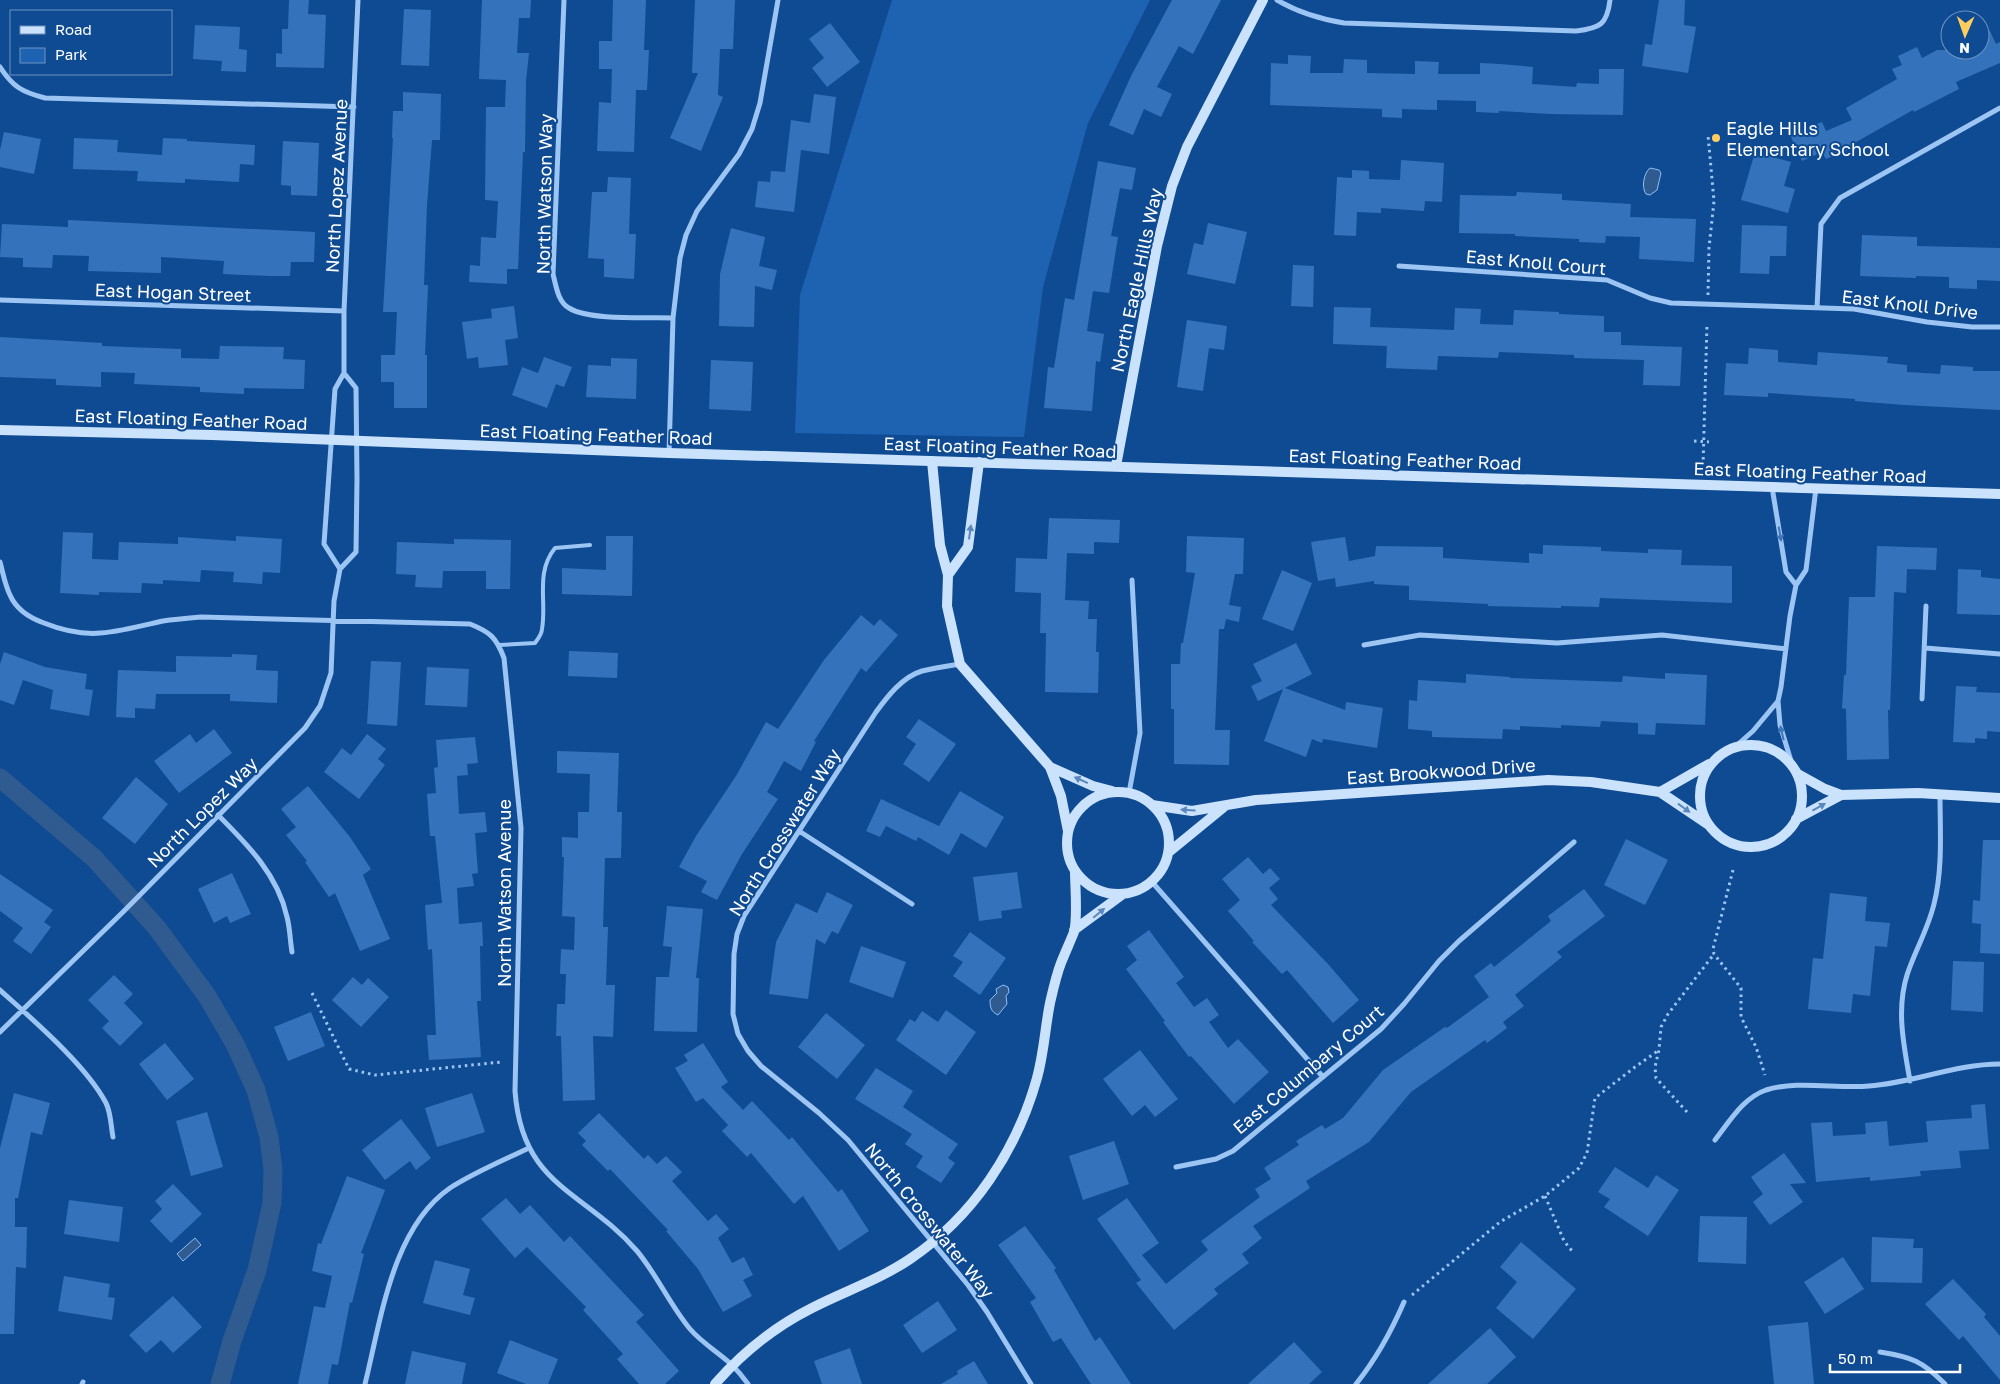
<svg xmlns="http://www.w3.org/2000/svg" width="2000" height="1384" font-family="'Golos Text',sans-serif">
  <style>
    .green { fill: #1e63b1 }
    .water { fill: #2f5b90; stroke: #8dc0f7 }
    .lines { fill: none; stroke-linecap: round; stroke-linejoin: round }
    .canal { stroke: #2f5b90; stroke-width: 19 }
    .building { fill: #3473bb }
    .path { stroke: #9cc5f4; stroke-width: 3; stroke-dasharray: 2.5 4; stroke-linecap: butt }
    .lane { stroke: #9cc5f4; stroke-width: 4 }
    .street { stroke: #9cc5f4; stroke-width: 5 }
    .secondary { stroke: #cbe2fd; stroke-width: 10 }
    .oneway { fill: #5a87bd }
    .oneway2 { fill: #4076b5 }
    .poi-dot { fill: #ffcd5e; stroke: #0f4b93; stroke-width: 2 }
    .labels { text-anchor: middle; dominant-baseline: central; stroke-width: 4; stroke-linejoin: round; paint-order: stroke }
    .poi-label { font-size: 18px; fill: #fff; stroke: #0f4b93; text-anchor: start }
    .street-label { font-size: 18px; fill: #fff; stroke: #0f4b93 }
  </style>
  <rect width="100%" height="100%" fill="#0f4b93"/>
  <path class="green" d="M892,0H1150L1088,123L1043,287L1024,437L795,433L800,295Z"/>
  <path class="water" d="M1650,168L1659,170L1661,173L1657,190L1650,195L1646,194C1641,187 1644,173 1650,168Z
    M1003,985L1008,987L1009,992L1006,996L1007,1004L998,1015C991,1012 990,1007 990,1000L997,993L996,989Z
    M195,1238L201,1245L183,1261L177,1254Z"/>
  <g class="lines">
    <path class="canal" d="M0,778L94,858L157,928L207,996L235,1044L256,1090L269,1137L273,1170L272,1203L257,1270L232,1341L220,1384"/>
  </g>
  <path class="building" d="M289,0H309L308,14L326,15L324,68L276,67V53L282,54V29H288Z
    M482,0H531L530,18H519L517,53H529L526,81L525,152H523L518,269H507V284L469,282L470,265L480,266L481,237L496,238L498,201L485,200L486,107H505L506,80L479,79Z
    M613,0H646L644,50H649L647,90H636L634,152L597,151L599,102L611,103L612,69H599V41H612Z
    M695,0H735L733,49H720L718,95L723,97L701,151L670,138L698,73H692Z
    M1172,0H1221L1193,54L1179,46L1157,87L1172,94L1161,117L1144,109L1133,135L1109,125L1131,76Z
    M1659,0H1685L1684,25L1696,27L1688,73L1642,66L1645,44L1652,45Z
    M404,9L431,10L429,66L401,65Z
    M830,23L860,62L827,87L812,68L824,58L809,39Z
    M195,25L240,27L239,49L247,50L246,72L221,71L222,61L193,59Z
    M1990,31L1996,44L2000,42V63L1956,82L1959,89L1914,112L1913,110L1849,146L1850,149L1826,159L1822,152L1802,161L1790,135L1822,122L1826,131L1852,120L1846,108L1897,79L1892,69L1902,65L1898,56L1917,47L1922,58L1937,50H1980V35Z
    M1288,55L1311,56L1310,73H1343L1344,59L1367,60V73L1415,74V61L1439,62L1438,74H1480V63L1500,64L1533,67L1532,84L1576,87L1577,83L1599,84V69H1624L1623,115L1551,114L1499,111V113L1476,112V101L1437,100V110L1402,109V118L1382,117V109L1270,105L1271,63L1288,64Z
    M403,92L441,94L440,140H432L427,205L424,285H428L425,355H427V408H394V382H381V355H395L397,312H383L393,138H392L393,111H403Z
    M814,94L836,97L829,154L801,150L794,212L755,207L758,181L770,182L771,171L785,172L791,120L810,123Z
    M4,132L41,139L34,174L0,167V150Z
    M74,138L118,140L117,152L162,155L163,138L187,139V141L255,145L254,165L240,164L239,182L185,179V183L137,181L138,171L73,169Z
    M283,141L319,143L317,196L291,195V186L281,185Z
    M1755,152L1791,162L1784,186L1795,189L1788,213L1741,200Z
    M1401,160L1444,163L1442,202L1425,201L1424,211L1381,208V213L1357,212L1356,236L1334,235L1337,177L1352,178V170L1369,171V179L1400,180Z
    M1098,161L1136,168L1132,190L1120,188L1111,236L1118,237L1109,293L1093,291L1087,331L1104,334L1100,362L1096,361L1092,411L1044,408L1048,367L1054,368L1065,298L1074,300Z
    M608,177L631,178L629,234H636L634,279L604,277V259L588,258L592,192H607Z
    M1517,192L1562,194V200L1631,204L1630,217L1696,219L1694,262L1639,259L1640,237L1606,236L1605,243L1579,242V239L1515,236V234L1459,233L1460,195L1516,196Z
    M68,220L315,232L314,262H291L290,276H270L223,274L224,261L161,257V273L88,271L89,256L53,255L52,268L23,267V258L0,257L2,224L68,227Z
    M1208,223L1247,232L1235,284L1187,274L1194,243L1203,245Z
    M1742,225L1787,226L1786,256H1770L1769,274L1740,273Z
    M731,228L765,237L759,266L777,270L772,290L755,286L754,327L719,326L720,274Z
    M1862,235L1917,237V246L2000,248V281L1977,280V289L1949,288V277L1916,276V278L1860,276Z
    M1293,265L1314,266L1313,307L1291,306Z
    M514,306L518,338L505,340L508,365L479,368L478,357L467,359L462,322L492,318L491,309Z
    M1334,307L1371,308L1370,327L1454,330L1455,308L1481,309L1480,324L1513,325L1514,310L1559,312V314L1604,316V332H1621V345L1682,347L1680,386L1643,385L1644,360L1574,358V355L1499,352L1498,358L1438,356L1437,370L1386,368L1387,346L1333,344Z
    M1187,320L1227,326L1224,350L1209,348L1203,391L1177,387Z
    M0,337L102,343V346L181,349V358L219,359L220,346L284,347L283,359L305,360L304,389L244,388V394L200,392V387L134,384L135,373L101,372V387L56,385V379L0,377Z
    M1749,348L1778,350V362L1817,365L1818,352L1888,357L1887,363L1907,365V372L1940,374L1941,365L1973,367V371H2000V410L1904,405L1855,401V399L1768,393V397L1724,395L1726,363L1748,364Z
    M544,357L572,367L564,387L556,384L547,408L512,395L522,367L538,373Z
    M611,358L637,359L636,399L586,397L588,365L611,366Z
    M711,360L753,362L751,411L709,409Z
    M1049,518L1120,520L1119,543L1094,542V554L1067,553L1065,600L1089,601L1088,619H1097L1096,652H1099L1098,693L1045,692L1046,633H1040L1041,593L1015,592L1016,558L1047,559Z
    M63,532L93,533L92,559L118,560L119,542L178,544V537L236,541V536L282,539L280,573L263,572L262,584L233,582L234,572L201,570L200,582L163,580V584L142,583L141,593L99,592V595L60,593Z
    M606,536H633L632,596L562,594V568L606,570Z
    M1187,536L1244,538L1243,574H1235L1229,605L1241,607L1239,622L1226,619L1224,629H1219L1215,730H1230L1229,765L1174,764V709H1171V664H1180L1181,643H1183L1195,573L1186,572Z
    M1345,537L1349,561L1375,556L1376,546L1443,547V558L1529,563V553L1543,554V545L1601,547V551L1648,553V549L1682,550L1681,565L1732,566V603L1600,598L1599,607L1561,606V608L1488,606V604L1409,600V586L1374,584V581L1336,587L1335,578L1318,581L1311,542Z
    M454,539L511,540L510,589H486V571H443L442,588L415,587L416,575L396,574L397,542L454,544Z
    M1877,546L1937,548L1936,570L1907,569L1906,593L1894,592L1892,655L1890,710H1888L1889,759L1847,760L1846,709L1842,708L1844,675H1846L1849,597H1875Z
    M1958,569L1981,570V577L2000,579V615L1957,614Z
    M1282,570L1312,583L1293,631L1262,619Z
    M861,615L874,626L880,619L898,635L866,672L861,668L814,741L816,742L801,771L784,761L767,792L778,799L742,854L717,900L701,892L707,881L679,867L696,836L736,776L766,722L778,729L824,660Z
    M1296,643L1312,674L1285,688L1345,710L1346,702L1383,708L1377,748L1323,739L1322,743L1312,739L1306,757L1264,741L1283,689L1258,701L1251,686L1262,681L1253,664Z
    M569,651L618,653L617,678L568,676Z
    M4,652L45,667L87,674L85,689L93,690L89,716L50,709L53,690L23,680L14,705L0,700V664Z
    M232,654L257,655L256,670L278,671L277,703L230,701V694H156L155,709L135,708V718L116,717L118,670L176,672V656L232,657Z
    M371,661L401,662L397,726L367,724Z
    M427,667L469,669L467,707L425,705Z
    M1665,673L1707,675L1705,725L1656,723L1655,735L1638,734V723L1601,721L1600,727L1561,725V728L1520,726V730L1503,729L1502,739L1432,737V731L1408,729L1409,700L1417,701L1418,680L1466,683V674L1510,677V678L1622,682L1623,676L1665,679Z
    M1956,686L1977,687L1976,692L2000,693V732L1987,731V739L1975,738V743L1953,742Z
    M919,719L956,744L929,782L903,764L916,744L906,737Z
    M214,729L232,753L179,793L154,761L190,734L196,743Z
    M367,734L386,749L378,759L385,765L359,799L324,772L342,748L351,755Z
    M475,737L478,763L467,764L468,775L457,776L459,814L485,812L487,832L475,833L478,873L472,874L474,886L457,888L459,924L482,922L483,946H480L481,1001H477L481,1057L429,1060L427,1035H436L432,949L428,950L425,905L442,903L435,836H430L427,794L436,793L434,768L438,767L436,740Z
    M557,751L619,753L617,812H622L621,858H605L603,927H608L606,985H615L613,1037L593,1036L595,1100L563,1101L561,1036H556L557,1004H565L566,974H560L561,949L574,950L575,917L562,916L564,857H562V837L578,838V812H589L590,774L557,773Z
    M136,777L168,804L135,844L102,818Z
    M308,786L350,837L371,869L363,875L390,939L360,951L335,893L329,897L305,862L307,861L286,835L296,827L281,809Z
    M960,791L1004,817L986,848L961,833L949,855L918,837L916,841L886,826L880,837L866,831L881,799L939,826Z
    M1626,839L1668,860L1645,905L1604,885Z
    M1983,840H2000V954L1980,953L1981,924L1972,923L1973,900L1980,901Z
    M1248,857L1263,874L1270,868L1280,879L1269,888L1278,899L1271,905L1328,964L1359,1000L1333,1023L1287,970L1282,974L1252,942L1254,941L1228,911L1240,900L1222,879Z
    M1017,872L1022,908L1001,911L1002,918L979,921L973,877Z
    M232,873L251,914L230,923L227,916L214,923L198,889Z
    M0,874L53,910L44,922L51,927L31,954L13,941L23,928L0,911Z
    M1584,889L1605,916L1557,952L1562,957L1515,995L1524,1006L1503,1022L1507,1028L1487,1043L1485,1040L1411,1092L1369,1142L1306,1181L1310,1188L1253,1226L1262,1238L1242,1254L1249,1263L1214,1289L1218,1294L1174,1330L1136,1283L1141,1280L1097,1219L1127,1198L1159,1243L1142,1255L1166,1284L1208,1250L1201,1241L1260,1197L1255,1189L1271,1179L1264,1168L1299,1145L1296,1141L1322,1125L1325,1129L1343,1118L1383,1070L1445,1027L1447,1028L1489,997L1474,976L1491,963L1494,967L1551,921L1548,916Z
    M827,892L853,905L838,934L832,931L825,944L816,939L808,999L769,994L776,942L796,903L817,913Z
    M1830,893L1867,897L1865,921L1890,923L1887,947L1875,946L1870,996L1853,994L1851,1013L1808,1009L1813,958L1823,959Z
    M667,906L703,909L696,978H699L697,1032L654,1031L656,977H669L672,947L663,946Z
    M1149,930L1184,977L1176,983L1194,1007L1207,998L1219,1015L1209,1022L1228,1048L1238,1039L1269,1072L1234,1104L1191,1056L1189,1057L1163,1022L1165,1021L1126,969L1137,960L1127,946Z
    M970,932L1006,958L980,995L953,976L963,962L953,956Z
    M861,946L906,962L893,998L849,982Z
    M1953,961L1984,962L1983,1012L1951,1010Z
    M114,975L133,994L124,1003L143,1023L120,1046L102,1028L109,1021L88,1000Z
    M353,977L362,985L368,978L389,997L361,1027L332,1000Z
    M946,1010L976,1032L946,1075L896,1040L910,1019L915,1022L922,1011L938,1022Z
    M311,1012L325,1046L288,1061L274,1027Z
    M826,1013L865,1045L837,1079L798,1047Z
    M165,1043L194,1079L167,1100L139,1064Z
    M703,1043L728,1082L721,1087L743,1110L752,1101L789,1140L792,1137L838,1192L842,1189L869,1231L839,1251L803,1196L794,1204L751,1153L747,1157L722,1131L728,1125L703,1098L696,1102L675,1068L688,1061L684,1055Z
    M1140,1050L1178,1099L1155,1117L1145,1105L1132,1116L1103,1079Z
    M876,1068L913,1091L903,1107L958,1144L948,1158L955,1163L941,1183L916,1167L923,1156L905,1144L912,1134L855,1099Z
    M14,1093L50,1103L42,1135L31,1132L18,1198H15V1227H27L26,1268L16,1267L14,1334H0V1148Z
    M472,1093L485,1132L437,1147L425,1108Z
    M1985,1104L1989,1149L1959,1151L1961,1168L1920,1171L1921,1176L1870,1181V1177L1816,1182L1811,1123L1832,1122L1833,1136L1866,1134L1865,1123L1887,1121L1889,1146L1928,1142L1926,1121L1972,1118L1971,1105Z
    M207,1112L223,1167L191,1176L176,1121Z
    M599,1113L644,1159L648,1155L657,1164L666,1156L682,1172L672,1181L708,1221L716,1214L729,1229L718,1238L732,1263L744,1257L753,1275L743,1280L752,1296L723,1312L698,1269L666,1231L668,1230L610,1169L608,1171L582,1145L586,1141L578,1133Z
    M401,1119L431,1158L416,1170L410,1161L385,1180L362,1150Z
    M1114,1141L1129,1184L1083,1200L1069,1156Z
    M1784,1153L1806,1183L1790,1184L1803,1202L1770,1225L1753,1202L1763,1194L1751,1177Z
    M1615,1167L1648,1188L1656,1175L1679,1190L1648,1236L1604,1207L1610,1199L1598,1192Z
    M347,1176L385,1190L361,1253L364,1254L352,1303L350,1302L338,1365L332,1364L328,1384H298L314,1306L325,1308L332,1276L312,1271L318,1243L321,1244Z
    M173,1184L202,1214L171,1243L150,1221L162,1209L155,1201Z
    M506,1198L520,1214L530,1205L564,1242L570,1236L644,1315L636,1322L679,1371L665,1384H639L617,1359L623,1354L583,1310L586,1307L527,1247L515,1258L481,1219Z
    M69,1200L123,1207L119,1242L64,1234Z
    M1700,1216L1747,1217L1746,1264L1698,1262Z
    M1025,1226L1056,1268L1054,1270L1095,1341L1100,1337L1131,1384H1091L1061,1338L1053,1342L1030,1302L1036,1298L998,1245Z
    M1872,1237L1914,1239L1913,1248H1923L1922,1283L1871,1282Z
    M1521,1242L1576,1289L1533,1339L1496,1308L1517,1282L1500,1267Z
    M1843,1257L1864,1289L1825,1314L1804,1282Z
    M435,1260L470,1269L463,1295L475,1298L470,1315L423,1303Z
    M64,1276L110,1284L108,1297L115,1298L112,1320L58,1311Z
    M1953,1279L1986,1314L1984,1317L2000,1336V1380L1963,1336L1959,1340L1925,1304Z
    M173,1296L202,1327L173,1353L161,1340L146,1353L129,1335Z
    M938,1301L957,1330L922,1353L903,1325Z
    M1808,1322L1814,1384H1774L1768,1326Z
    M1490,1328L1516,1357L1487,1384H1428Z
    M510,1340L558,1359L548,1384H526L497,1373Z
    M1294,1342L1322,1372L1309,1384H1248Z
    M850,1348L862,1384H822L814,1361Z
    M412,1351L466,1363L462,1384H405Z
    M974,1361L988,1384H941L958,1374L957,1371Z"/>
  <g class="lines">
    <path class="path" d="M1708,295L1709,248L1714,201L1708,135
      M1694,441L1709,442
      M1703,466L1707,324
      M1733,870L1713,949L1714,954L1741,988V1017L1756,1047L1765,1075
      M312,993L349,1069L375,1075L501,1062
      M1687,1112L1656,1078L1655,1067L1659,1050L1661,1027L1668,1014L1714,954
      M1545,1196L1564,1241L1572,1251
      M1412,1295L1500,1222L1545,1196L1579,1168L1587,1153L1595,1098L1635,1067L1659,1050"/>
    <path class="lane" d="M499,645L535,643C538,639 542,634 542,629C547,601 535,573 555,548L590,545"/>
    <path class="street" d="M564,0L553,274C556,286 558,302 569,308C590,321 648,317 673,318
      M1277,0C1299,13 1320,19 1344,23L1576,31C1600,28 1607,25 1610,0
      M0,67C13,87 22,92 45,98L354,107
      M1399,266L1607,280L1650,298L1671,303L1854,309L1927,322L1972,327H2000
      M0,300L344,311
      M1817,308L1821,224L1840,198L2000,108
      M344,373L356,388L357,479L356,552L340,569L324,544L335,389Z
      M344,373V311L358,0
      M669,453L673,318L680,258L686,235L697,211L739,154L752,129L760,103L778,0
      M1772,487L1786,572L1796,585
      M0,562C3,573 5,585 10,595C16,609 30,618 44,623C91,642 117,631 163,621C176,619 189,618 201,617L470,624C490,632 496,637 504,658L521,828L515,1091C522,1187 584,1190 637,1251C657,1275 670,1305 690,1329C702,1343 718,1352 731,1364C737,1370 743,1377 748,1384
      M1364,645L1420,635L1557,643L1662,635L1786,649
      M1925,648L2000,654
      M960,664C947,666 934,668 922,671C902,677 887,697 876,712L744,916L737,934L734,954L733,1014L738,1034L748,1051L761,1066L819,1113L848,1140L968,1285L987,1312L1031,1384
      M1922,699L1926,606
      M1778,701L1780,725L1792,764
      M1736,746L1753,731L1778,701L1781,687L1790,616L1796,585L1806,570L1816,488
      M1129,793L1140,733L1132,580
      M218,815C247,844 278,875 287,917C290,928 290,940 292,952
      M799,831L912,904
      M1152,882L1323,1077
      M0,990C33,1020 86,1065 106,1103C111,1113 111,1127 113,1137
      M0,1032L124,911L305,728L320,706L331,673L334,601L340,569
      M1910,1081C1904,1046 1896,1010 1907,975C1915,951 1928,929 1934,904C1943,869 1940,830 1940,794
      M1715,1140C1730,1121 1743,1098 1766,1090C1797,1080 1837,1089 1869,1086C1913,1083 1955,1064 2000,1064
      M1176,1167L1216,1159L1233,1151L1381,1029L1404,1004L1439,961L1459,941L1574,842
      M1880,1352C1912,1357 1922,1361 1945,1384
      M82,1384L83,1382
      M365,1384C381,1320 392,1228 450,1188C475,1172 502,1161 529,1148
      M1356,1384C1377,1358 1391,1332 1404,1302"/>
    <path class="secondary" d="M0,430L212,435L669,453L2000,494
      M932,461L940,545L948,575L947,606L960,664L1050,767L1061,796L1068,831
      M1116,466L1157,246L1172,186L1187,147L1263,0
      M948,575L968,547L979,462
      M1700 796a51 51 0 1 1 102 0a51 51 0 1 1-102 0Z
      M1050,767L1093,786L1112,791
      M1798,774L1825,789L1841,795L1918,793L2000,798
      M1067 843a51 51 0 1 1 102 0a51 51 0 1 1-102 0Z
      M1660,792L1709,764
      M1152,805L1192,811L1256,800L1548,780L1591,782L1660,792L1709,825
      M1796,819L1841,795
      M1169,852L1224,807
      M1074,930L1123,894
      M715,1384C743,1352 774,1327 812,1308C845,1291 879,1280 910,1259C973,1217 1017,1150 1037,1078C1044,1053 1045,1028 1050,1003C1053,990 1056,976 1061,963C1065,953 1070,942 1074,932C1078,918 1075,887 1075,871"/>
  </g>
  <defs><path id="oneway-solid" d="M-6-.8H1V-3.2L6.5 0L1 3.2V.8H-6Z" transform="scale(1.25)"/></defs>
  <g class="oneway">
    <use href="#oneway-solid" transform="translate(970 532) rotate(-82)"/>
    <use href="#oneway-solid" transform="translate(1081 780) rotate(-156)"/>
    <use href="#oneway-solid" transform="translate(1819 807) rotate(-29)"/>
    <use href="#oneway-solid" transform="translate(1684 808) rotate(36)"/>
    <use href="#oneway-solid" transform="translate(1188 810) rotate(-176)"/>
    <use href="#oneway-solid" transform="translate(1099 913) rotate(-40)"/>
  </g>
  <g class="oneway2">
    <use href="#oneway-solid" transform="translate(1780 534) rotate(80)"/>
    <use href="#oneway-solid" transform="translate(1782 733) rotate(-103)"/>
  </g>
  <circle class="poi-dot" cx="1716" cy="138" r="5"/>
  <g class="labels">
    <g class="poi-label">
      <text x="1726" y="128">Eagle Hills<tspan x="1726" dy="21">Elementary School</tspan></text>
    </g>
    <g class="street-label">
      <text transform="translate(336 186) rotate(-87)">North Lopez Avenue</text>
      <text transform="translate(544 194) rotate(-89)">North Watson Way</text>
      <text transform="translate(1536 262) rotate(5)">East Knoll Court</text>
      <text transform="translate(1136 280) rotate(-78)">North Eagle Hills Way</text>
      <text transform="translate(173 292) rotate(2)">East Hogan Street</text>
      <text transform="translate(1910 304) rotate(7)">East Knoll Drive</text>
      <text transform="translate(191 419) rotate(2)">East Floating Feather Road</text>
      <text transform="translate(596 434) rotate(2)">East Floating Feather Road</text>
      <text transform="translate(1000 447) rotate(2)">East Floating Feather Road</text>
      <text transform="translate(1405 459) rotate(2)">East Floating Feather Road</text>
      <text transform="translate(1810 472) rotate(2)">East Floating Feather Road</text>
      <text transform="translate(1441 771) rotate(-4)">East Brookwood Drive</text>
      <text transform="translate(202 812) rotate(-45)">North Lopez Way</text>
      <text transform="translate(784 832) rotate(-58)">North Crosswater Way</text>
      <text transform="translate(504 893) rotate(-90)">North Watson Avenue</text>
      <text transform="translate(1308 1069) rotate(-40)">East Columbary Court</text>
      <text transform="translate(930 1220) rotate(51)">North Crosswater Way</text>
    </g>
  </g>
  <rect x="10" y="10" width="162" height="65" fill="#0f4b93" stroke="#6f93be"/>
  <rect x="20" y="26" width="25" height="8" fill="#cbe2fd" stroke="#6f93be"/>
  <text x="55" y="35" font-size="15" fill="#ffffff">Road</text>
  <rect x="20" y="48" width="25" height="15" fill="#1e63b1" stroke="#6f93be"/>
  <text x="55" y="60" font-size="15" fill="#ffffff">Park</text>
  <g transform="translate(1965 35) rotate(182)"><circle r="24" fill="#0f4b93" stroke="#6f93be"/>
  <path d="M0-4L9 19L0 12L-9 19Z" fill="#ffcd5e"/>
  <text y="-8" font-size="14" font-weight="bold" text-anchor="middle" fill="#ffffff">N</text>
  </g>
  <path d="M1830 1364v8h130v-8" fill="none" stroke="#ffffff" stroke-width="2.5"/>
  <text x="1838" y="1364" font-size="15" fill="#ffffff" stroke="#0f4b93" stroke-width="4" paint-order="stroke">50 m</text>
</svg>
